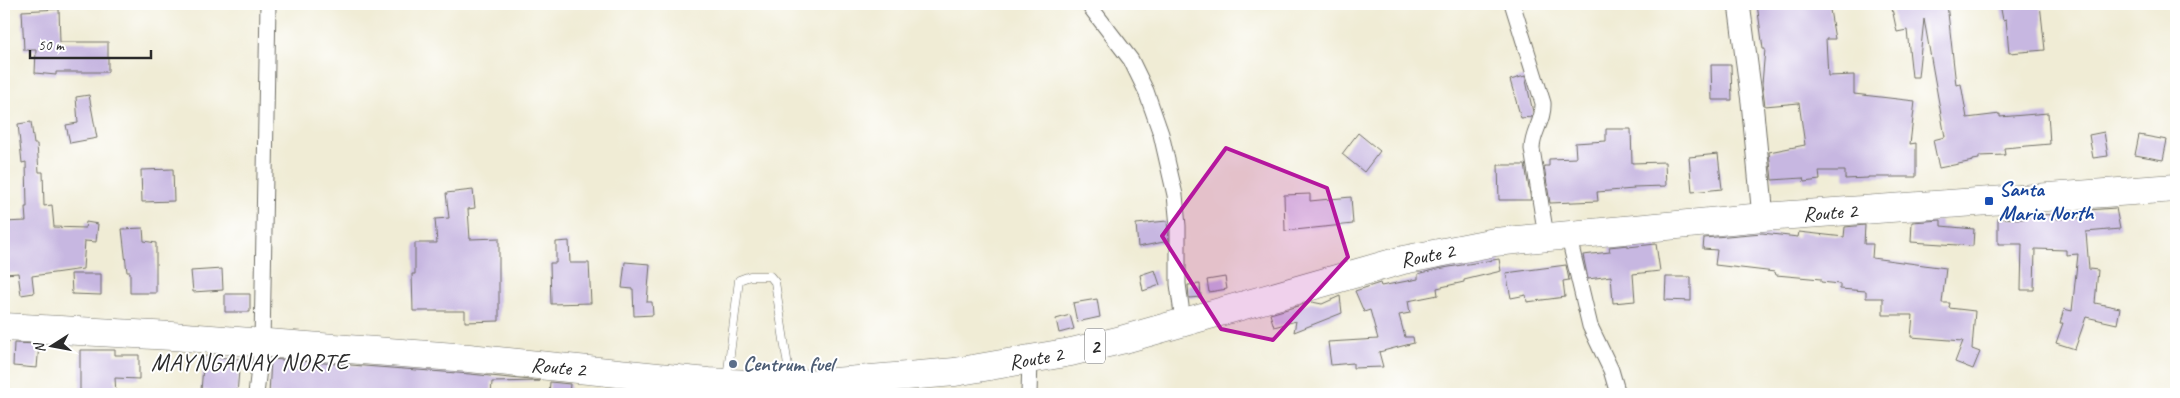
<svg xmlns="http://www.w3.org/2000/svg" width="2180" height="398" font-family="Caveat,sans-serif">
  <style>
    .building { fill: #c7b7e1 }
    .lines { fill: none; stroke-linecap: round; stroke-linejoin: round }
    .lane-casing { stroke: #706f66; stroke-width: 9 }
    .street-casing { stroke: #706f66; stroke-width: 17 }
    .secondary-casing { stroke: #706f66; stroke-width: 23 }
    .highway-casing { stroke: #706f66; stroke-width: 29 }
    .lane { stroke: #fff; stroke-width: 8 }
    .street { stroke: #fff; stroke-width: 15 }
    .secondary { stroke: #fff; stroke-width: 21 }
    .highway { stroke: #fff; stroke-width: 28 }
    .marked { fill: #b5179e; fill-opacity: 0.2; stroke: #b5179e; stroke-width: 4; stroke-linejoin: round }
    .transit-dot { fill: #1a4fb4; stroke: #fff; stroke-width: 2 }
    .service-dot { fill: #5c6f8a; stroke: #fff; stroke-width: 2 }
    .labels { text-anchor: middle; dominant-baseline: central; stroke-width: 4; stroke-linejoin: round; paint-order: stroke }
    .shield { fill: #fff; stroke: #6b6b6b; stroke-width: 1 }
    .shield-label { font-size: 20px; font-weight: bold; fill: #2b2b2b }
    .transit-label { font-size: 21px; font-weight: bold; fill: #164399; stroke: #fff; text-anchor: start }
    .street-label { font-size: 21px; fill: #2b2b2b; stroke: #fff }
    .service-label { font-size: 21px; font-weight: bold; fill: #4e5e75; stroke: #fff; text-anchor: start }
    .quarter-label { font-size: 24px; letter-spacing: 1px; fill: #2b2b2b; stroke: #fff }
  </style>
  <rect width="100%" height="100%" fill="#fff"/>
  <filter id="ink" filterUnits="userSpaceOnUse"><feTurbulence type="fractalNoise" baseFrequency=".02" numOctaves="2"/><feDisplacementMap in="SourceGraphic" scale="10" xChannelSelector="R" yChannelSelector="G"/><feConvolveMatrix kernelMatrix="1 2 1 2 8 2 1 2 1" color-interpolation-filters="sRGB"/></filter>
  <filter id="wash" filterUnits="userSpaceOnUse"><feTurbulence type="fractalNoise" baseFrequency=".0096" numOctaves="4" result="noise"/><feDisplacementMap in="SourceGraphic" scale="20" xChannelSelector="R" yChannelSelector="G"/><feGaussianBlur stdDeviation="1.12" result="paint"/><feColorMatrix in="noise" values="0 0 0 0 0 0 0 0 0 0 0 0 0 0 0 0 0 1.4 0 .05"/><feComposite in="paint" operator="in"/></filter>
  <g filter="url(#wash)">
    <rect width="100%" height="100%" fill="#f0ecd5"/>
    <g id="blocks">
      <path class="building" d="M1757,4H1829L1835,39H1826L1828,76L1854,75V94L1915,101L1910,144L1916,143V177H1868V178L1845,179V171H1819L1820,180L1804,182L1803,178L1772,180L1769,152L1805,145L1799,103L1765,106L1762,84L1765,49H1763Z
        M1891,4H1947L1956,85L1961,84L1967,118L2000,114V117L2048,113L2050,144L2004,148L2005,155L1979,156V159L1973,160V161L1939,168L1933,140L1945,137L1924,19L1918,77H1912L1907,30L1897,32Z
        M2000,4H2040L2045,50L2009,53L2006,19L2003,20Z
        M59,9L60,42H108V72H56V75L35,73L36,50H24L22,11Z
        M1711,65H1731L1732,100H1712Z
        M1525,76L1533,112L1532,117L1521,118L1510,80Z
        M89,95L97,138L70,143L66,125L78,123L76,97Z
        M31,122L34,144H37L39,172H43L44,206L52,205L54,227L85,228L86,222L98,224L96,242L85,241L83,269L32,276L34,293L21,295L18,273L4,274V222L26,221L25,207H27L26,162L22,163L18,124Z
        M1606,129H1631L1632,163L1665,162L1666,186L1633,187L1634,189L1597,192L1598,201L1550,203L1544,166H1549V159L1576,158L1575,143L1606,141Z
        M2104,132L2108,156L2093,158L2089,135Z
        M1358,133L1380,151L1364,172L1342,154Z
        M2139,135L2167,140L2163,160L2135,155Z
        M1718,154L1722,189L1692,192L1689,157Z
        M1498,165H1525L1531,200H1499Z
        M173,169L174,201L142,202L141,170Z
        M473,190L475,208L468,209L470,239L499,238V321L465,322V311H413L412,274H415V243H437L435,219L449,218L446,193Z
        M1310,194V201L1351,197L1353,224L1285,231L1284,195Z
        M2116,208L2120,229L2086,232L2089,269L2098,270L2095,303L2120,308L2117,324L2086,317L2075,349L2056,343L2063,323H2060L2064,309L2072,311L2078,254L2066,255V250L2035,249L2034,290H2021L2022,244H1998V218L2024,219V214H2028L2057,215V219L2089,217L2088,210Z
        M1941,220V226L1974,229L1973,246L1911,242L1912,222Z
        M1167,221L1169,241L1138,247L1136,224Z
        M1865,225L1864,244H1873L1872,258L1946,268L1942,303H1950L1949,308L1975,311L1972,349L1980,352L1973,369L1955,362L1963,341L1911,337L1913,315H1883V298H1866V291L1840,289V284L1821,282V279L1776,275L1775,272L1715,265L1717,250L1703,249L1704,238L1762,233L1798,237L1799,232L1844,237L1845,227Z
        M143,228L144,241L156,243V293H130V272H127L122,229Z
        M569,241L570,263H589L591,303L551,304L550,263H556V242Z
        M1656,244L1660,271L1633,274L1635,301L1613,303L1611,276L1588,279L1583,255L1610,252L1609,247L1628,245V247Z
        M1499,259L1501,271L1464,280V282L1437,288L1438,295L1408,301L1410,313L1399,315L1405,337H1413L1414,343L1379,352L1383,367L1353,368V363L1331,365L1328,342L1378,339L1370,310L1364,312L1355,291L1380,283L1381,286L1418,279V274L1437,269Z
        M625,262L650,264L647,302H652L653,315L634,316L633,289L622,288Z
        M1566,265L1569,280L1563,281L1565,297L1527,302L1526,295L1511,298L1506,273Z
        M222,269L223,290L193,292L191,271Z
        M1155,270L1160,285L1143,291L1140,275Z
        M71,274H101V295L72,294Z
        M1225,277L1227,289L1209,292L1207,280Z
        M1666,277H1691V301L1665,300Z
        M1200,284L1201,297L1189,298L1188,285Z
        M225,294H250V312H225Z
        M1340,296L1342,313L1294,332L1296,321L1274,327L1270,314L1312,302L1322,304Z
        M1097,299L1100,317L1077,322L1073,303Z
        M1070,315L1074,329L1059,333L1056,319Z
        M14,343L39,344L37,368L13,366Z
        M80,350H115V355H139V379L115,378L116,394H80Z
        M204,356L240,359L237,394L201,390Z
        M271,359L470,374L540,381L492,382L491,394H269Z
        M550,382L570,384L569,394H549Z"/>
    </g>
  </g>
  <g filter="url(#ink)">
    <use href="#blocks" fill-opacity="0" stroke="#706f66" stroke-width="1"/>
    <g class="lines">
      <g class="lane-casing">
        <path id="lane" d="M727,379L739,280L750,276H770L775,282L790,379"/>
      </g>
      <g class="street-casing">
        <path id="street" d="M1088,4L1131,60L1146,91L1161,134L1175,195L1178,226V284L1183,321
          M1513,6L1543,103C1544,121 1532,132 1532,149L1546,236
          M1568,234L1590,326L1611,370L1618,394
          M256,394L262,343L268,4
          M1029,394L1030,359"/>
      </g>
      <g class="secondary-casing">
        <path id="secondary" d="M1739,4L1752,102L1763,217"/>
      </g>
      <g class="highway-casing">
        <g id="highway">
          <path id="s1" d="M4,327L172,336L469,358L708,382L751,384L822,383L955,372L1071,352L1121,340L1403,260L1495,242L1763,217L2176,188"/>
        </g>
      </g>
      <use href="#lane" class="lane"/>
      <use href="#street" class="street"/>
      <use href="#secondary" class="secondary"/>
      <use href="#highway" class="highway"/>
    </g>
  </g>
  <path class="marked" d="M1226,148L1327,188L1348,257L1273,340L1221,329L1162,236Z"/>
  <rect class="transit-dot" x="1984" y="196" width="10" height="10" rx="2.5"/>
  <circle class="service-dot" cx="733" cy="364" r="5"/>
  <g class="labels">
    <rect class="shield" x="1085" y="328.5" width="20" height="35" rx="4"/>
    <g class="shield-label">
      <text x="1095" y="346">2</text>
    </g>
    <g class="transit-label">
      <text x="1999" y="189">Santa<tspan x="1999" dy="24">Maria North</tspan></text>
    </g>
    <g class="street-label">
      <text stroke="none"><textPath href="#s1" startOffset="1846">Route 2</textPath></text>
      <text stroke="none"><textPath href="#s1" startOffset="1441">Route 2</textPath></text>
      <text stroke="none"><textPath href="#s1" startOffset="1036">Route 2</textPath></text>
      <text stroke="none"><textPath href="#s1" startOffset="556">Route 2</textPath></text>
    </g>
    <g class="service-label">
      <text x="743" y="364">Centrum fuel</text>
    </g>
    <g class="quarter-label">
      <text x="250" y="362">MAYNGANAY NORTE</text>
    </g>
  </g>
  <rect width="2180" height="398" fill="none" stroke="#fff" stroke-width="20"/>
  <g transform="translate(52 346) rotate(259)" stroke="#ffffff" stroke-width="4" paint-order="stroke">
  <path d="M0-4L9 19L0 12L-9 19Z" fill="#2b2b2b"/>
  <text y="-8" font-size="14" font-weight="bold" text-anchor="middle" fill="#2b2b2b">N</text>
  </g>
  <path d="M30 50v8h121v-8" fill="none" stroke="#2b2b2b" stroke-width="2.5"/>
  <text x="38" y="50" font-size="15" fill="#2b2b2b" stroke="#ffffff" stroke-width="4" paint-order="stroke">50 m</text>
</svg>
